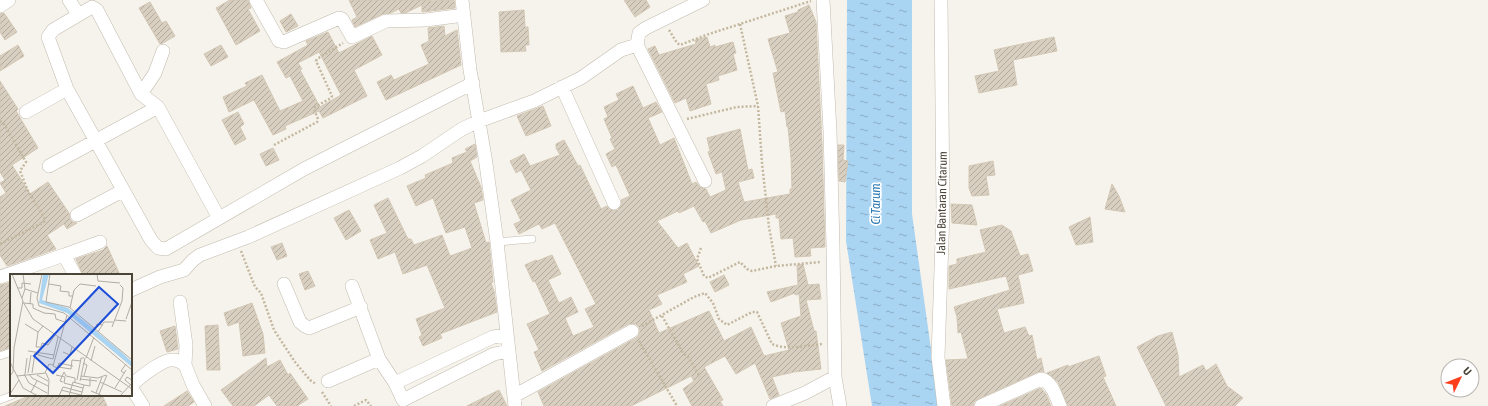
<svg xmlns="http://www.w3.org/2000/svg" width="1488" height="406" font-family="'Asap Condensed',sans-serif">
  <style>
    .water { fill: url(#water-ripples) }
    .building { fill: url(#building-hatch); stroke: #d3c7b4; fill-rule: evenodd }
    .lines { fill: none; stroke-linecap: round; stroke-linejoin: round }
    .service-casing { stroke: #c2bbae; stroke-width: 8 }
    .minor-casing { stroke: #c2bbae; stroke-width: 14 }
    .path { stroke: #c4b79f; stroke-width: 2.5; stroke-dasharray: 2 2; stroke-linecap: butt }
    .service { stroke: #fff; stroke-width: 7 }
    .minor { stroke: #fff; stroke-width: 13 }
    .labels { text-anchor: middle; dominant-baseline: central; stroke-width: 3.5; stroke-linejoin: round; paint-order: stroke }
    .street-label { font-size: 12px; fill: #4b4439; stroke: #fff }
    .water-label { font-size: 13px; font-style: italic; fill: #2e7ab2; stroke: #fff }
    .inset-road { fill: none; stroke: #b2ada4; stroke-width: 1 }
    .view { fill: #1d4ed8; fill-opacity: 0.15; stroke: #1d4ed8; stroke-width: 2 }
    .inset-edge { fill: none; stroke: #4b4439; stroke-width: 2 }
  </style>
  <defs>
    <pattern id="water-ripples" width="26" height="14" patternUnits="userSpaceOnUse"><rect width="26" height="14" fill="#a9d4f2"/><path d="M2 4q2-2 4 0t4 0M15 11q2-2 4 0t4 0" fill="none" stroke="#8caec5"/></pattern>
    <pattern id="building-hatch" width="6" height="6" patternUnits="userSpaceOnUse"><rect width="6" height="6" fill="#d8cfc1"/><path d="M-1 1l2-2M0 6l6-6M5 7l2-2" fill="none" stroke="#b1aa9e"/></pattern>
  </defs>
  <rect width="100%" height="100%" fill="#f6f3ec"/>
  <path class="water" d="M847,0H912V214L939,406H872L846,241Z"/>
  <path class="building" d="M230,0H248L251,8L248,9L260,31L236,45L216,8Z
    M349,0H431L429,1L454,0L455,8L422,12V5L405,13H401L399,9L391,13L383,14L355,27L352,20L357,17Z
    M624,0H646L650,7L635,17Z
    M150,2L162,23L166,21L175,36L163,43L160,44L139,8Z
    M809,5L816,22L822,144L825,247L810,248L811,256L795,257L793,238L781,239L779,218H776V214L741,220L711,233L705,221L703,222L694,206L679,213L678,211L657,221L678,248L687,243L699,266L683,274L687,282L657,295L662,304L649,310L659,333L709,311L724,341L751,327L764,356L789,350L781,323L801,316L799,294L795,295V293L771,302L767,292L798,285L797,265L803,264L808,285L819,284L821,299L806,300L814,331H816L821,369L794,372L772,377L779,395L770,399L755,363L736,374L725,356L704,367L723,400L720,401L723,406H692L683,389L694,381L691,376L631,406H544L538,392L636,338L639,335L640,331L639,327L636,324H628L542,371L534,352L539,350L527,324L550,314L535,281L533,282L525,265L536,260L537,261L552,255L561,274L548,280L559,303L571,297L578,312L565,318L573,336L594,327L585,309L596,304L555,223L542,229L539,224L519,234L514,224L521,221L511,200L531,190L521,170L516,173L510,161L524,154L530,166L560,155L556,148V144L564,140L578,166L580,165L601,209L607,206L613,211L618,210L622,204L621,200L630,196L616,165L612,167L606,154L615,149L610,139L612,138L604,119L608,117L604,107L619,100L616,94L633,86L643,108L656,102L662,112L648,118L660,145L674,138L692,184L696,182L700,187L706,189L710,197L726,190L722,172L716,174L708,152L710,151L707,138L740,129L748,170L752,169L754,178L738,182L744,202L790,194V189H792L791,158L788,127H787L785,111L781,112L773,73L778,72L768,39L790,33L785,16L798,12V10Z
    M524,10L525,27H528L529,45H525L526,51L501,52L499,12Z
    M4,13L17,32L5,40L0,32V14Z
    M291,14L298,26L286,32L280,21Z
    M444,26L445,36L457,30L461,65L386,100L377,82L391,75L394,80L429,64L421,45L429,41L428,28Z
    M328,32L339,53L372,36L382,55L354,70L367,96L323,118L319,111L285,126L286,129L273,135L254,100L229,112L223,97L247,86L245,83L262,75L280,111L303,101L290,76L286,78L277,62L308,45L306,41ZM319,52L341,95L320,107L300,70L302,69L298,63Z
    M707,37L710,47L715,45V47L733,42L736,53L733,54L737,70L718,76L719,80L706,84L711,104L690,111L686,98L675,103L648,49L655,46L659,55L696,44L695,40Z
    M1054,37L1057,51L1013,60L1017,85L979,93L975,76L999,71L994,50Z
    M18,45L24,56L0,71V56Z
    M221,45L228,57L211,66L204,54Z
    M0,81L18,109L16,111L38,148L12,165L30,194L48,182L69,213L70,219L73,222L77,223L67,229L64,224L47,235L56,249L7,266L0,255V197L6,193L0,183L5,180L0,172Z
    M543,106L551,126L526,136L517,116Z
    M238,112L244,124L240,127L246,139L235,145L222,120Z
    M475,144L477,157L470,161L481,187L483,200L474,203L486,243L489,242L493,282L491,283L494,291L497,312L440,334L442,338L423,346L419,337L422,335L416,319L445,308L427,265L403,274L395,252L378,259L370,240L387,233L374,205L388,198L408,239H411L414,245L442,235L450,256L472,248L465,227L446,233L433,198L416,206L407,186L426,178L425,175L453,163L452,158L467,152L465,149Z
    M838,145H844L843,160L848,161L845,182L839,181Z
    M273,148L279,160L266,166L260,154Z
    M993,161L995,175L986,176L989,195L972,196L969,188V166Z
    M1112,184L1119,196L1125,212L1105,209Z
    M951,204L972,205L977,225L952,223Z
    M349,210L361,231L346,240L334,218Z
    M1090,217L1093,242L1076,245L1069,227Z
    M1002,225L1011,231L1020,256L1028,254L1033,271L1018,275L1024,303L997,309L1004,333L1025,327L1029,336L1032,335L1037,360L1041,358L1044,372H1038L978,399L974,402L973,406H952L946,360L968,359L961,332L958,333L957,317L954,307L1010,290L1006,276L949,289V266L957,264V259L986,252L980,230Z
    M282,243L287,256L277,260L271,247Z
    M107,246L120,275H83L76,259L103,250Z
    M308,271L315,286L305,290L299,274Z
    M724,275L729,285L715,292L710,282Z
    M11,282V347L0,351V285Z
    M252,303L263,334L265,353L243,356L239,322L228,326L224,313Z
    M218,325L220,370H207L205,326Z
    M175,326L178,349L167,352L160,331Z
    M1172,332L1178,355L1179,377L1203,365L1206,371L1216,364L1227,386L1243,398L1235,406H1166L1137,347L1158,336Z
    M1099,356L1106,376L1103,377L1116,406H1068L1058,382L1047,373L1068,365V367Z
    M266,358L267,367L280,360L288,375L290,373L308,399L297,406H277L269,395L254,406H233L221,390Z
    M1041,388L1046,394L1051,406H1000Z
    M499,390L507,406H467Z
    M187,391L194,402L188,406H164Z
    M31,395H102L107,406H5Z"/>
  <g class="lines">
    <g class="service-casing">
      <path id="service" d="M497,242L532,239
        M0,356L11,352
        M0,400L13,395"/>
    </g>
    <g class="minor-casing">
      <path id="minor" d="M69,0L78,14
        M256,0L279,41L284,42L339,18L342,19L352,37L386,21L426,20L464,15
        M462,0L470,70L485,157L497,242L515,406
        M703,0L646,28L639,33L637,45L705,181
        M823,0L830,131L833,246L835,377L840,406
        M941,0L943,211L938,357L944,406
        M0,6L9,0
        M562,87L614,203
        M141,94L155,73L163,51
        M26,112L67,89
        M49,166L158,107
        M77,215L122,191
        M219,218L158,107L141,94L97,10L92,7L53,30L48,37L67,89L151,240L158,248L166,249L304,169L473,83
        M64,255L100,242
        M0,277L64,255L75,275
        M284,284L300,322L305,326L309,328L361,307
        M352,286L379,359L395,383L403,400L494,354L509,351
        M131,290L160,277L184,270L193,260L200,255L248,237L400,168L422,156L462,129L479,121L534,101L581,78L621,50L637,45
        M180,302L186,345L185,365
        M328,381L379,359
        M395,383L493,337L507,335
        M131,385C140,378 163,358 174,360C178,360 182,363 185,365L193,385L205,406
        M131,387L143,406
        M514,396L632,331
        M773,406L805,393L835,377
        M981,406L1041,379C1052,381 1056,397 1060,406"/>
    </g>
    <path class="path" d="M740,24L758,106L762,163L769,227L776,266
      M669,30L677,43L680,45L706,35L811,1
      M687,119L737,107L758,106
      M0,121L4,124L26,162L20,171L28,191L45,219L44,222L0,244
      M274,145L317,122L318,119L314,109L315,107L331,98L332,96L316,61L317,59L343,43
      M701,248L697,259L704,276L708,278L740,262L747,269L752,271L776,266L821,262
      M241,251L255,287L261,293L274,330L295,362L310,380L316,384
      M662,316L683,353L689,358L700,377
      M642,326L694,297L705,293L713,303L719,319L727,325L752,312H757L772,344C788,351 807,345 823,344
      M639,341L677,406
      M322,392L331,406
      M354,406L366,400L371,406"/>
    <use href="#service" class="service"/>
    <use href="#minor" class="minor"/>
  </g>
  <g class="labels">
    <g class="street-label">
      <text transform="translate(942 203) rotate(-89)">Jalan Bantaran Citarum</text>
    </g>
    <g class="water-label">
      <text transform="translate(875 204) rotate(-90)">Ci Tarum</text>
    </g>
  </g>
  <g transform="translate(10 274)">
    <rect width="122" height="122" fill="#f6f3ec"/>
    <path d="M33,0H39L32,26L58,34L107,74L122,88V93L57,39L29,29Z" fill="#a9d4f2"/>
    <path class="inset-road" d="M32,0L27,24L29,32L54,39L122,96M40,0L36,28L59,33L122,86M87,0L88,7L110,9M39,10L51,12L50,17L59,18V22H63M8,14H12V9L21,10M15,15L28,19M12,24L15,15L13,0M13,28L23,45L122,115M14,29L23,30V34L34,39L45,40L46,45L55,48M20,30L21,18M60,34L64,16L70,10L86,12M57,41L43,92L47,94L49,89L63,92M116,45L122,28M104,46L116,47M15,50L28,58M33,52L28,58L26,73H31L32,69L38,71L45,61M102,53L112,27L113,14L110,11M85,56L87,50L93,51M88,58L94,48H103M18,77L44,81M53,78L60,81L62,73M28,79V81L43,85L48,63M76,84L84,63M81,87L85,72M0,88L13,114L28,122M73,89L77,91L74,102M48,93L61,95L62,86L71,87M18,99L21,81M22,99L25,79M35,99L39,90L43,91M114,99L111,97L116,90M14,100L19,109L37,119M15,100L17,84M19,100L22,104L38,112M27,101L38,107M46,101L55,103L54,109L73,114M0,102L3,98L4,74L13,27L2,0M7,102L36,99L39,106L38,122M71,102L88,104L96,101M70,105L87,107M67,106L71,84H74M70,107L75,84M53,108L50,107L54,98L56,102L65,104V109M90,108L112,118M121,111L115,106L117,103L122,106M105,114L116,96M51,116L71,121M81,117L93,122M21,118L27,107M86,119L92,103M0,120L9,106M89,120L97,101M49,122L53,113L72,118M59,122L63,108L74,111M71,122L74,111L80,112V104M110,122L122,109"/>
    <path class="view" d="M89,13L108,30L43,99L24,82Z"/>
    <rect width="122" height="122" class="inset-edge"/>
  </g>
  <g transform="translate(1460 378) rotate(47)"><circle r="19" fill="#ffffff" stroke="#b7b4b0"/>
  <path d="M0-3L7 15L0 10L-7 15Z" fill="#fc3f1d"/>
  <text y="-6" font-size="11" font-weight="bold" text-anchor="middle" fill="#4b4439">U</text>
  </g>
</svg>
